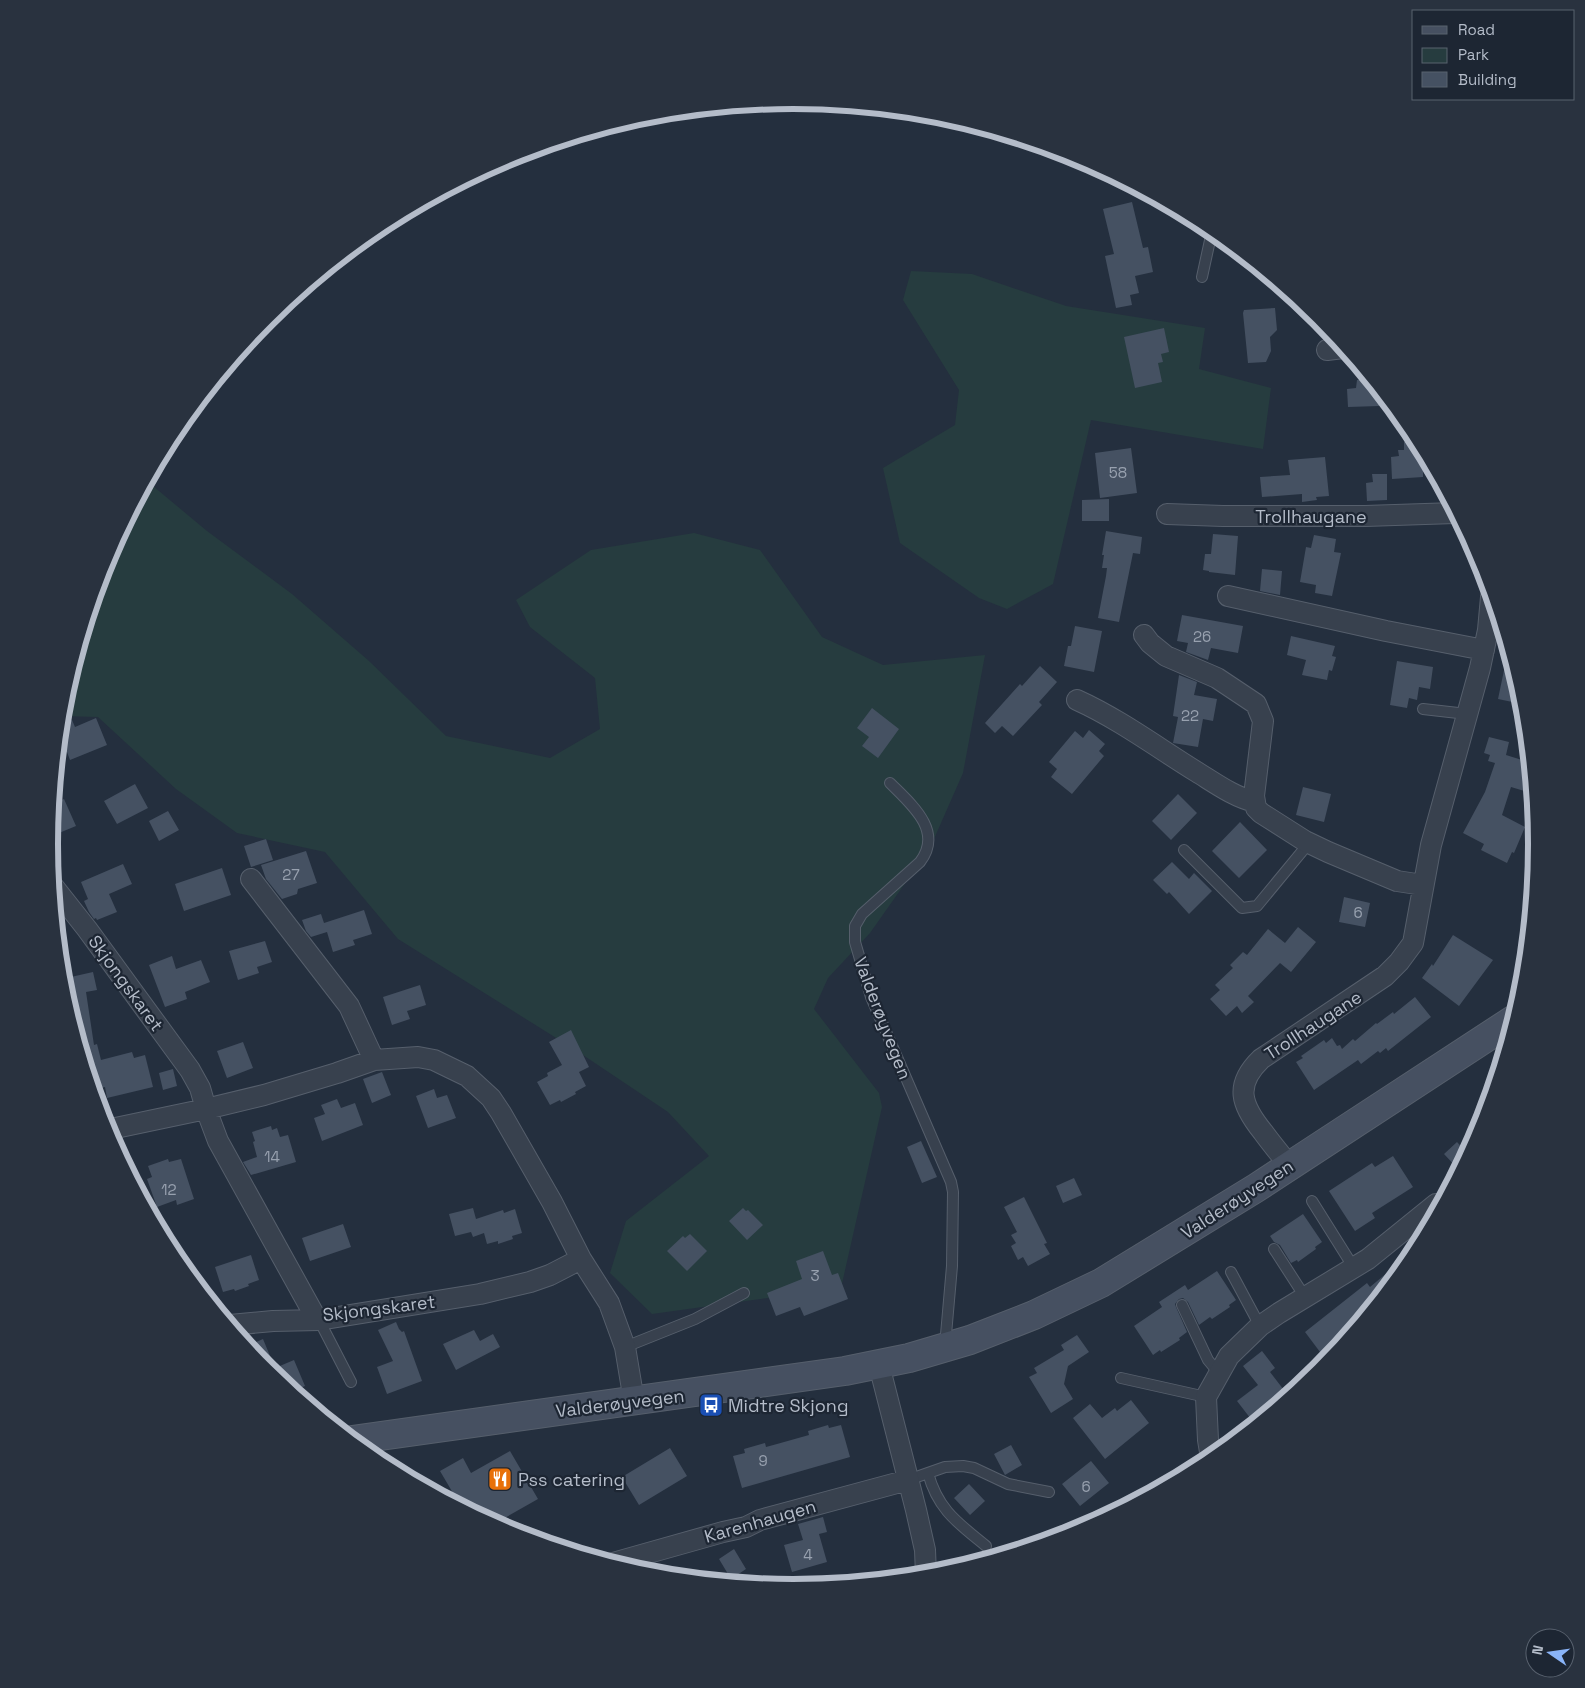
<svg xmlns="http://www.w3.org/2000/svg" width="1585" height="1688" font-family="'Space Grotesk',sans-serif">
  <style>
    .green { fill: #263c3f }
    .building { fill: #455162 }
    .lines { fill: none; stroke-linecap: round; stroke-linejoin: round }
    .service-casing { stroke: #565f6c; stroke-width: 12 }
    .minor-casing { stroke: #565f6c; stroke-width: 22 }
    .secondary-casing { stroke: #565f6c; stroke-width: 30 }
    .service { stroke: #38414e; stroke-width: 10 }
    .minor { stroke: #38414e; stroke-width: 20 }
    .secondary { stroke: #465061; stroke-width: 28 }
    .labels { text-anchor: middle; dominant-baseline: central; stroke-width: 4.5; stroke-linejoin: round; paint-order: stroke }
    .number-label { font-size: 15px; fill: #98a1af }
    .street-label { font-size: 18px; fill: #b4bcc9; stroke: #1d2633 }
    .poi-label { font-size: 18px; fill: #b4bcc9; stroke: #1d2633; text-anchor: start }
    .rim { fill: none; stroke: #b4bcc9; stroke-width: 6 }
  </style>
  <rect width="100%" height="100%" fill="#242f3e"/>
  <path class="green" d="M911,271L972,274L1066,306L1205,328L1199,369L1271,388L1263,449L1091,420L1053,584L1007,609L979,598L900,543L883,468L955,425L959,390L903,300Z
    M147,481L207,531L292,594L369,661L446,736L550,758L600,729L595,678L530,627L516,600L591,550L694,533L760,550L822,637L883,665L985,655L963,773L930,848L870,933L828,978L814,1009L879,1093L882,1107L841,1288L652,1314L610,1273L626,1221L709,1156L668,1112L577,1051L398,939L325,852L237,833L176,789L98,717L61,716L63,699L105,559Z"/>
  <path class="building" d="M1132,202L1143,248L1148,247L1153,272L1135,276L1139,293L1130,295L1132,305L1116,308L1105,256L1114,254L1103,209Z
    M1275,308L1277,330L1270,337L1271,351L1266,362L1248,363L1243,313L1244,310Z
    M1164,328L1169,352L1161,354L1163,362L1158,363L1162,382L1135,388L1124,337Z
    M1369,379L1379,392V406L1348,407L1347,389L1356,388L1357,380Z
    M1404,442H1417L1430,466L1423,467V477L1392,479L1391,457L1399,456L1398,450H1404Z
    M1131,448L1137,493L1100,498L1095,453Z
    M1325,457L1329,496L1316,497L1317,500L1302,502V494L1262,497L1260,477L1290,475L1288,460Z
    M1372,474H1387V500L1367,501L1366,483L1373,482Z
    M1109,499V521H1082V500Z
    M1106,531L1142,537L1140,554L1133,553L1119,622L1098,618L1106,576L1107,568H1102L1104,555H1102Z
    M1213,534L1238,536L1235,575L1209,572V571L1203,570L1205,554H1211Z
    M1314,535L1336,539L1334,552L1341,553L1332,596L1315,593L1316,585L1300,582L1306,547L1311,548Z
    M1262,569L1282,571L1280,595L1260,591Z
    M1182,615L1243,626L1238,653L1211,648L1208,660L1186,652L1188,643L1177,641Z
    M1075,626L1102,631L1094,672L1064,666L1068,646H1071Z
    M1291,636L1335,646L1332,656L1336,657L1332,671L1329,670L1327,680L1302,675L1306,660L1287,655Z
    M1508,651L1522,699V704L1498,699Z
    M1397,661L1433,667L1430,689L1419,687L1417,700L1409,698L1407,708L1390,705Z
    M1040,666L1057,682L1039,702L1042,705L1013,736L1002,726L995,733L985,723L1020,684L1022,686Z
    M1179,675L1197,682L1194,695L1217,699L1213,721L1203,719L1198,747L1173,743L1178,717L1173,716Z
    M872,708L899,729L878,758L862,746L869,737L857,728Z
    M96,718L107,745L70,760L67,752L57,756L61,725L72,720L75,727Z
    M1089,730L1105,744L1099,751L1104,756L1072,794L1051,777L1057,769L1049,762L1075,731L1083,738Z
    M1489,737L1509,742L1506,755L1528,762L1531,793L1511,787L1502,815L1525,827L1514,853L1512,852L1507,863L1481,850L1484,844L1463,833L1485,792L1495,763L1488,761L1490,755L1484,753Z
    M135,784L148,808L117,824L104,801Z
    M1303,787L1331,794L1324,822L1296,815Z
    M1178,794L1197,813L1171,840L1152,821Z
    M64,799L76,826L59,833L50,831L53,804Z
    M168,811L179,830L159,841L149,821Z
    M1240,822L1267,850L1239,878L1212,851Z
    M266,839L273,860L251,867L244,846Z
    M306,851L317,883L298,889L297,894L282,899L266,879L261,865Z
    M1172,862L1189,879L1194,873L1212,891L1189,914L1169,892L1167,894L1153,880Z
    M123,864L132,884L109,894L117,912L97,920L96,918L94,919L89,912L84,901L88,899L81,882Z
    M222,868L231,895L184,911L175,884Z
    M1344,897L1370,903L1365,927L1339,922Z
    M364,910L372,934L353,940L355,945L333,952L327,932L311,937L306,931L302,920L321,914L324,923Z
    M1298,927L1316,942L1291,972L1280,963L1248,996L1254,1002L1242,1013L1237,1006L1226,1016L1210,999L1220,990L1215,985L1233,968L1230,965L1243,952L1247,955L1268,929L1285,943Z
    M1453,935L1493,960L1459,1006L1422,978L1432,964L1433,966Z
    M265,941L272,962L257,967L259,973L238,980L229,951Z
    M172,956L176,969L201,960L210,982L185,992L187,999L165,1007L149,965Z
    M93,972L97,990L86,992L94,1045L97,1044L101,1060L132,1052L134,1058L145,1055L153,1087L107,1098L105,1087L97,1089L95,1081H91L63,989L62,979Z
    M420,985L426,1005L407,1011L410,1019L392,1025L383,997Z
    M1415,997L1431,1017L1388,1051L1386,1048L1380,1053L1378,1051L1361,1064L1358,1060L1314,1090L1296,1062L1303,1058L1301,1056L1324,1040L1326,1043L1332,1038L1337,1046L1340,1045L1342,1049L1353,1039L1355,1041L1376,1023L1377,1024L1393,1012L1394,1014Z
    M571,1030L589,1067L579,1072L586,1086L575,1092L576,1094L561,1102L560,1100L550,1105L537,1082L548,1076L547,1073L562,1065L549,1042Z
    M243,1042L253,1068L227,1078L217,1051Z
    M173,1069L177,1086L163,1090L159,1073Z
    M382,1072L391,1095L372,1103L363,1079Z
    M434,1089L437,1098L447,1095L456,1118L428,1128L416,1096Z
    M337,1099L341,1108L355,1103L363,1125L322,1141L314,1118L325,1114L321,1105Z
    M271,1126L272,1130L277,1128L280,1137L288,1135L296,1162L251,1175L243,1162L257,1157L253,1142L255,1141L252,1132Z
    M921,1141L937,1177L922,1183L907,1147Z
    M1457,1142L1467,1153L1458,1169L1444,1154Z
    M1393,1156L1413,1187L1372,1213L1375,1218L1355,1231L1329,1191L1372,1163L1375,1167Z
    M168,1159L169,1162L181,1159L194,1199L177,1205L176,1200L157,1207L147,1179L152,1177L148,1166Z
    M1074,1178L1082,1195L1063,1203L1056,1186Z
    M1024,1197L1047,1243L1044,1244L1050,1254L1028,1266L1023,1257L1018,1260L1011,1246L1016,1243L1011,1235L1017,1232L1004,1207Z
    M473,1208L476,1219L503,1210L504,1213L515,1209L522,1233L512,1236L513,1239L498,1244V1241L487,1244L484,1233L473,1237L471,1232L455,1236L449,1214Z
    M743,1208L746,1211L748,1210L763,1225L747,1240L729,1221Z
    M1303,1214L1322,1242L1315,1247L1316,1249L1298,1262L1297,1260L1291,1263L1280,1245L1274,1242L1270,1236Z
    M343,1224L351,1247L310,1261L302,1238Z
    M690,1234L707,1251L687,1271L667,1251L683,1236L685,1238Z
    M823,1251L832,1275L838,1273L848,1299L804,1316L800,1307L776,1316L767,1293L802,1279L796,1261Z
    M251,1255L259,1280L248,1284L249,1286L235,1291L234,1289L223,1292L215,1267Z
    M1394,1267L1399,1272L1326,1360L1305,1332L1367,1283L1370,1287Z
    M1217,1271L1236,1300L1229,1305L1230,1307L1212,1319L1210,1317L1199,1325L1188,1302L1183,1298L1179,1299L1175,1304L1176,1307L1187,1332L1179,1338L1180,1340L1161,1352L1160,1350L1153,1355L1134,1326L1162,1307L1159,1302L1185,1285L1188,1290Z
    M396,1322L399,1329L402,1332L404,1331L422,1381L387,1394L377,1367L393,1361L378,1330Z
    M474,1330L480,1341L493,1334L500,1347L456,1370L443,1344Z
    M1077,1335L1089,1352L1068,1366L1064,1384L1073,1399L1051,1413L1029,1377L1037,1373L1034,1368L1064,1350L1061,1345Z
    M263,1339L275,1368L294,1360L305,1386L293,1391L266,1370L247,1346Z
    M1262,1351L1275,1368L1270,1372L1287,1394L1268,1407L1270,1410L1254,1423L1237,1401L1258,1385L1243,1366Z
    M1131,1400L1149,1423L1105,1459L1073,1418L1090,1404L1102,1418L1115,1408L1117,1411Z
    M828,1425L829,1428L841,1425L850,1457L742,1488L733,1456L745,1453L744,1449L765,1443L766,1447L777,1444L809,1435L808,1431Z
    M1011,1445L1022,1465L1005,1475L994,1454Z
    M670,1448L687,1476L639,1505L622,1477Z
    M510,1451L538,1499L494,1524L460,1505L440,1471L463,1458L471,1473Z
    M1091,1461L1109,1483L1080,1506L1062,1484Z
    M969,1484L985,1501L970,1515L954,1498Z
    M823,1517L827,1532L819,1534L827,1562L792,1572L784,1545L803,1540L798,1524Z
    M734,1549L746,1569L731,1579L719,1559Z"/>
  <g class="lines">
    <g class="service-casing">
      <path id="service" d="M1202,277L1212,231
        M1423,709L1467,714
        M890,783C911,804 944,831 920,862L862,914L855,926V942L871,997L951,1182L953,1192L952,1266L945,1346
        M1184,850L1242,908L1257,906L1309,843
        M1312,1201L1354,1268
        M1274,1249L1305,1297
        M1231,1272L1260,1326
        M1182,1305L1208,1360L1218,1372
        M319,1320L351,1382
        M625,1347L695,1319L744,1293
        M1121,1378L1206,1397
        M928,1473C938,1510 958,1523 986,1546
        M908,1480L945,1467L963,1466L974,1468L1008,1484L1049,1492"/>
    </g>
    <g class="minor-casing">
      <path id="minor" d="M1327,350L1343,348
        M1167,514L1223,516H1365L1455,513
        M1228,596L1386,631L1484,650
        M1144,635L1150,643L1166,656L1217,678L1256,704L1263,721L1254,796L1256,808L1261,813L1305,841L1328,852L1397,881L1423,885
        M1077,700C1119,719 1158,748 1197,772C1215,783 1234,797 1255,802
        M251,879L349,1006L374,1060
        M53,886L87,929L190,1070L200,1088L206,1109L264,1095L337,1073L374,1060L418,1057L434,1060L467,1076L491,1098L501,1113L552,1202L581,1259L609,1303L625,1347L634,1401
        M106,1130L206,1109L218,1141L316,1318L319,1320
        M1289,1165C1280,1154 1271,1143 1263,1132C1241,1105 1234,1085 1261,1059L1385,976L1399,962L1413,943L1431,845L1480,668L1488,630L1491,597
        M230,1325L273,1321L319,1320L480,1294L530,1282L550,1275L581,1259
        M879,1365L916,1510L925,1550L926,1575
        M1211,1458L1208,1440L1206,1397L1229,1356L1260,1326L1279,1313L1368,1259L1436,1204
        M613,1563L723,1532L746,1527L760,1520L908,1480"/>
    </g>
    <g class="secondary-casing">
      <path id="secondary" d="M352,1440L845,1371L909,1358L970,1340L1034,1315L1101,1283L1256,1188L1513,1020"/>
    </g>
    <use href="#service" class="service"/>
    <use href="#minor" class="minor"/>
    <use href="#secondary" class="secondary"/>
  </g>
  <defs>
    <g id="bus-square" transform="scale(1.25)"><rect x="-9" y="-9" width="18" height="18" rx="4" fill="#1a4fb4" stroke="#1d2633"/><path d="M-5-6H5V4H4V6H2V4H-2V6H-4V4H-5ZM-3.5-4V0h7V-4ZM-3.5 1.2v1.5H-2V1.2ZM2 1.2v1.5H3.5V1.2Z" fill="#fff"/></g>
    <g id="restaurant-square" transform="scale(1.25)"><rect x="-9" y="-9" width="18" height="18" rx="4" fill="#e8710a" stroke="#1d2633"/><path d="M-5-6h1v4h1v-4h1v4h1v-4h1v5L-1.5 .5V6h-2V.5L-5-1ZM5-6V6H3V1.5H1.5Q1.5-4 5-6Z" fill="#fff"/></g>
  </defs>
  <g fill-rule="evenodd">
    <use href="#bus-square" x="711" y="1405"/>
    <use href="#restaurant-square" x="500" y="1479"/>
  </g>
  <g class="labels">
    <g class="number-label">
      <text x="1118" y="472">58</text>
      <text x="1202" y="636">26</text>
      <text x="1190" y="715">22</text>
      <text x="291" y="874">27</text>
      <text x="1358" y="912">6</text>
      <text x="272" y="1156">14</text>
      <text x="169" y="1189">12</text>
      <text x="815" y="1275">3</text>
      <text x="763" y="1460">9</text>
      <text x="1086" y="1486">6</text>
      <text x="808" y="1554">4</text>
    </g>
    <g class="street-label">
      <text x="1311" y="516">Trollhaugane</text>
      <text transform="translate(126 983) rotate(54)">Skjongskaret</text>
      <text transform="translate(883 1018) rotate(69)">Valderøyvegen</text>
      <text transform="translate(1313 1025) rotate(-33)">Trollhaugane</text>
      <text transform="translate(1237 1199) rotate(-33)">Valderøyvegen</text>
      <text transform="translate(379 1308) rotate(-7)">Skjongskaret</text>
      <text transform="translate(620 1403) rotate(-7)">Valderøyvegen</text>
      <text transform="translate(760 1521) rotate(-16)">Karenhaugen</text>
    </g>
    <g class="poi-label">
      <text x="728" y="1405">Midtre Skjong</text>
      <text x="518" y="1479">Pss catering</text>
    </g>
  </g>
  <path d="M0 0H1585V1688H0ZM58 844a735 735 0 1 1 1470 0a735 735 0 1 1-1470 0Z" fill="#29323f" fill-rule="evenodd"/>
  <path class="rim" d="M58 844a735 735 0 1 1 1470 0a735 735 0 1 1-1470 0Z"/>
  <rect x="1412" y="10" width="162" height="90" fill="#1d2633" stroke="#59626f"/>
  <rect x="1422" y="26" width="25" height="8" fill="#465061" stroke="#59626f"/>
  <text x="1458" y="35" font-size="15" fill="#b4bcc9">Road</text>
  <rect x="1422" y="48" width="25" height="15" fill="#263c3f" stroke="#59626f"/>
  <text x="1458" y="60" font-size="15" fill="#b4bcc9">Park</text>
  <rect x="1422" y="72" width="25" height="15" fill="#455162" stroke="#59626f"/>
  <text x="1458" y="85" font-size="15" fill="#b4bcc9">Building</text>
  <g transform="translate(1550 1653) rotate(283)"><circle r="24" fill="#1d2633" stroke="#59626f"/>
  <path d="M0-4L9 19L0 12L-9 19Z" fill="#8ab4f8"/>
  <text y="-8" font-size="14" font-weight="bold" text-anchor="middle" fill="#b4bcc9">N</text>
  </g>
</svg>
